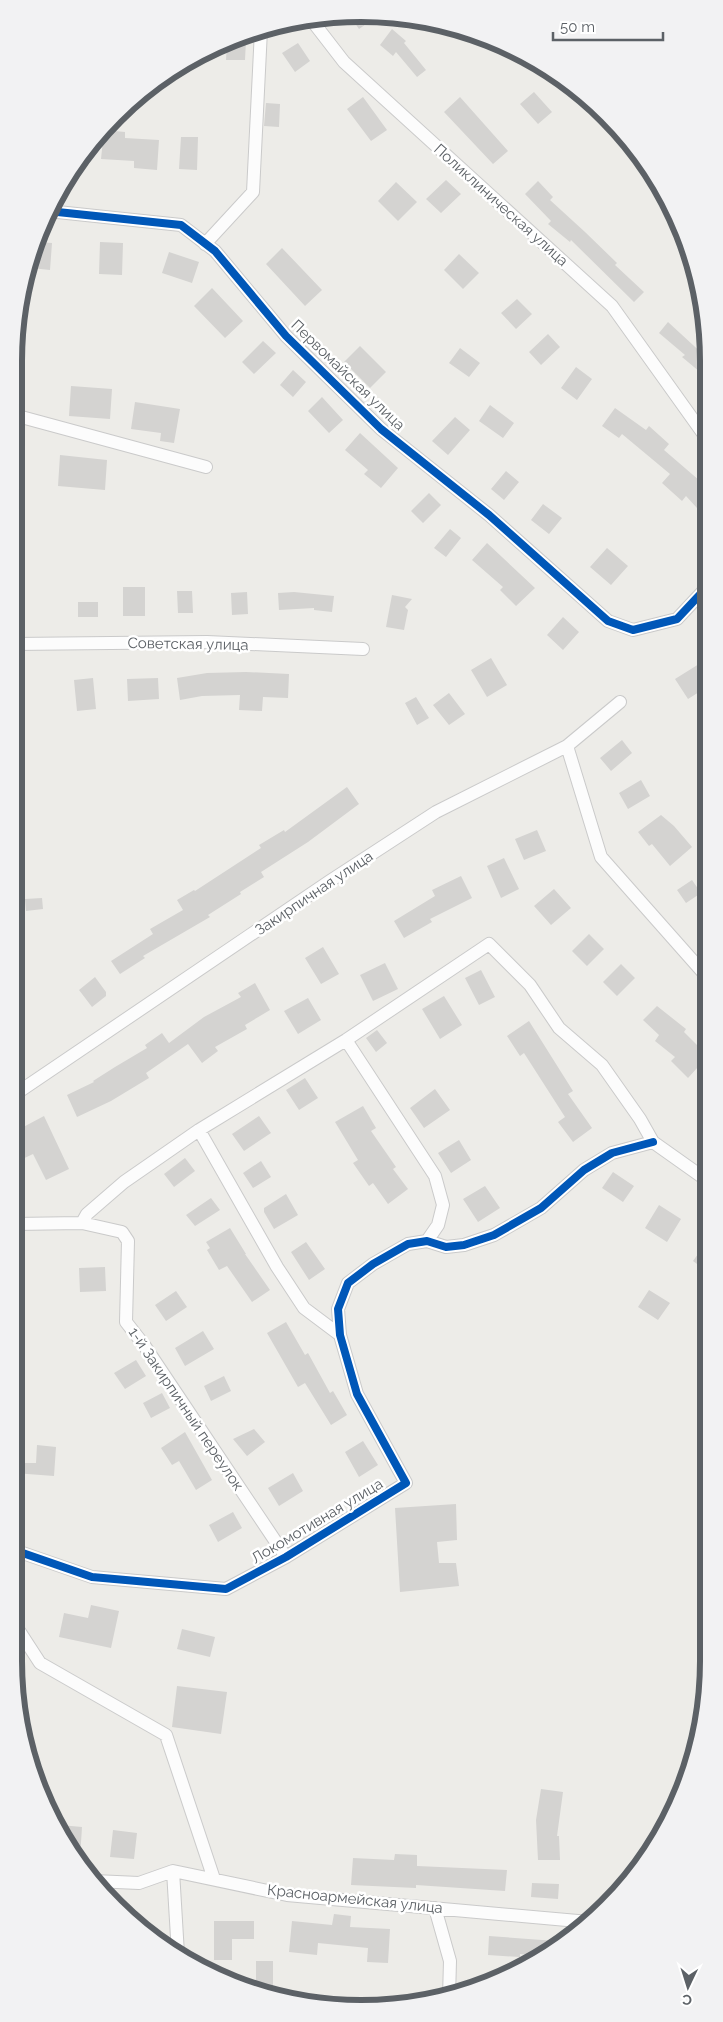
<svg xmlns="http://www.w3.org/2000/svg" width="723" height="2022" font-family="Raleway,sans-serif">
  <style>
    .building { fill: #d4d3d1 }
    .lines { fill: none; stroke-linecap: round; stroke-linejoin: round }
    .minor-casing { stroke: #cacaca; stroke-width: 14 }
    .minor { stroke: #fcfcfc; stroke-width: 12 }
    .cycleway-casing { stroke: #fff; stroke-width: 11 }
    .cycleway { stroke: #0057b8; stroke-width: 8 }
    .labels { text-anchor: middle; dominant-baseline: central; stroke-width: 5; stroke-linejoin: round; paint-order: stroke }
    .street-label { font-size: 15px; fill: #5c6166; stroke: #fff }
    .rim { fill: none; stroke: #5c6166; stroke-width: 6 }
  </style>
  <rect width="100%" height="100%" fill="#edece8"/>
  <path class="building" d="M379,15L359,29L350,16L356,15Z
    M392,29L406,41L404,43L426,70L417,77L396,52L393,56L380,45Z
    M234,39L246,40L245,60H226L227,43Z
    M298,43L310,61L295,72L282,53Z
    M534,92L552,112L538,124L520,104Z
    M363,97L387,130L371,141L347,109Z
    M460,97L508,151L493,164L444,112Z
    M266,103L280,104L279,127L264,126Z
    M104,130L125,132V138L159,140L157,170L134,168V161L101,159Z
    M181,137H198L197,170L179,169Z
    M446,180L461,194L441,213L426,199Z
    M538,181L553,197L550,200L585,232L617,263L615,265L644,292L634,302L571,240L570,242L548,224L551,221L525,194Z
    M396,182L417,202L398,221L378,201Z
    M37,242L52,243L50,270L31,268L32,254Z
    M100,242L123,243L122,275L99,274Z
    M282,248L322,290L305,306L266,264Z
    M169,252L199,262L192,283L162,273Z
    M459,254L479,273L463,289L444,270Z
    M212,288L243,321L225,338L194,306Z
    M517,299L532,314L516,329L501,313Z
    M668,322L706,357V377L682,357L685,355L659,333Z
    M548,334L560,347L541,365L529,352Z
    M263,341L276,353L254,374L242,362Z
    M360,346L386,372L370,388L344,362Z
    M460,348L480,363L469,377L449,363Z
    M576,367L592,379L577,400L561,388Z
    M293,370L306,382L293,397L280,385Z
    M71,386L112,389L110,419L69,416Z
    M322,397L343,420L329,433L308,411Z
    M135,402L180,409L174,443L160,441L161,433L131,429Z
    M490,405L514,423L503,438L479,421Z
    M615,408L646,430L649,426L669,444L664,450L707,487V519L686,496L682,501L662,483L670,474L622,434L619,438L602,426Z
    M455,417L470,430L448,455L432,441Z
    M360,433L398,468L381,488L364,474L368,470L345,450Z
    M60,455L107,460L105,490L58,486Z
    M506,471L519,482L504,500L491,489Z
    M429,493L441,505L423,523L411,511Z
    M543,504L562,518L549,534L531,520Z
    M450,529L461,538L446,557L434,548Z
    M487,543L535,588L516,606L500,590L503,587L472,560Z
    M607,548L628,566L611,585L590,567Z
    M123,587H145V616H123Z
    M177,591H192L193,613H178Z
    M247,592L248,614L232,615L231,593Z
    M294,592L334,596L332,612L314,610V608L279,610L278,593Z
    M392,595L412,599L405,607L408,610L404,630L386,627Z
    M78,602H98V617H78Z
    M563,617L579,632L563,650L547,635Z
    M491,658L507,685L487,697L471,670Z
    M707,659V687L688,699L675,679Z
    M246,672L289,674L288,698L263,697L262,711L239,710L240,695L202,696L180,700L177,678L207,673Z
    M93,678L96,709L77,711L74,680Z
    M158,678L159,699L128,701L127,679Z
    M449,693L465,714L449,725L433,705Z
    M416,697L429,718L417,725L405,703Z
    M622,740L632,753L611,771L600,758Z
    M641,780L650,796L628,809L619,793Z
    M347,787L359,804L308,842L261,872L264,877L240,892L241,894L208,915L210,917L143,956L145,958L120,974L111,961L153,934L150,929L183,910L177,900L194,890L195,891L261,848L259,845L284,830L285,832Z
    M661,815L674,826L692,847L670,866L652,844L649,846L638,832Z
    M537,830L546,851L524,860L515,839Z
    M504,858L519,889L501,898L487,866Z
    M461,876L472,898L430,919L432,922L404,938L394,921L435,896L432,890Z
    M692,880L701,893L686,903L677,890Z
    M554,889L571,908L551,925L534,906Z
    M42,898L43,909L26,911L25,899Z
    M589,934L604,949L587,966L572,951Z
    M323,947L339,974L321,984L305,958Z
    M385,963L398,989L373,1001L360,975Z
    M621,964L635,978L617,996L603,982Z
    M481,970L495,997L479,1005L465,978Z
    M95,977L106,992V996L92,1007L79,990Z
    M255,983L270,1010L245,1025L247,1029L215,1047L218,1051L202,1063L188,1044L146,1073L149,1078L111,1101L77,1117L67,1095L94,1082L93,1081L115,1067L147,1048L145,1045L162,1033L169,1043L204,1017L241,997L238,993Z
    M444,996L462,1025L440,1039L422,1009Z
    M308,998L321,1020L298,1034L284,1011Z
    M657,1006L686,1029L684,1032L708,1056L688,1078L671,1061L675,1057L655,1041L659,1035L643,1020Z
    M529,1021L573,1091L568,1094L592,1128L573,1142L558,1122L565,1117L524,1053L520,1056L507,1036Z
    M377,1030L387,1043L376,1052L366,1038Z
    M305,1078L318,1098L299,1110L286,1090Z
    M435,1089L450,1110L424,1128L410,1108Z
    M363,1106L376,1128L371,1131L396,1167L393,1169L408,1189L388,1204L373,1183L369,1186L353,1163L358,1160L335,1122Z
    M44,1116L69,1169L46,1180L33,1154L14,1163V1132Z
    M259,1116L271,1133L244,1151L232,1134Z
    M459,1140L471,1160L451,1173L438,1153Z
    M185,1158L195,1171L174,1187L164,1174Z
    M261,1161L271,1177L253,1188L243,1173Z
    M613,1172L634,1186L623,1202L602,1188Z
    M485,1186L500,1208L478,1222L463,1199Z
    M286,1194L298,1215L274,1229L264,1212V1208Z
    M211,1198L220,1210L195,1226L186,1215Z
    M659,1205L681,1219L667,1242L645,1228Z
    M230,1228L246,1254H245L270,1290L252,1302L227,1266L219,1270L207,1250L210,1248L206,1242Z
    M708,1240V1272L693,1261Z
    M306,1242L325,1269L309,1280L291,1252Z
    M105,1267L106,1291L80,1292L79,1268Z
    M649,1290L670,1303L658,1320L638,1307Z
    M176,1291L187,1307L166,1321L155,1305Z
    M286,1322L305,1355L308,1353L330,1393L333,1391L347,1415L331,1425L305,1383L298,1387L267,1333Z
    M203,1331L214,1349L185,1366L175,1348Z
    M136,1360L146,1376L125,1389L114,1373Z
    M224,1376L231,1391L211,1401L204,1386Z
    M162,1393L170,1408L151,1418L143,1403Z
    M254,1429L265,1442L247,1456L233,1439Z
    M185,1432L212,1480L196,1490L179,1461L172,1465L161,1448Z
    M363,1441L378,1465L359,1477L345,1452Z
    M37,1445L56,1447L54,1476L14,1473V1463H36Z
    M293,1473L303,1491L279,1506L268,1488Z
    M456,1504L457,1540L437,1542L439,1563H456L459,1586L400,1592L395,1508Z
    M233,1512L242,1528L218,1542L209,1525Z
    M91,1605L119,1611L111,1648L59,1637L64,1613L88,1618Z
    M182,1629L215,1637L210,1657L177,1649Z
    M177,1686L227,1692L221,1734L172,1727Z
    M541,1789L563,1792L557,1836H559L560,1860H538L536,1820Z
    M60,1825L82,1827L80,1858L75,1850Z
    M113,1830L137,1833L134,1859L110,1857Z
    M395,1854L417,1855V1866L507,1870L505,1891L416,1885V1888L351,1885L353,1858L394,1860Z
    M532,1883L559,1884L558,1899L531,1897Z
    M334,1914L351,1916L350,1927L390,1929L388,1963L367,1962L368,1948L318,1943L317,1955L289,1952L292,1921L332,1925Z
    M214,1921H254V1939H232V1960H214Z
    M489,1936L542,1940L566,1941L555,1949L542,1956L520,1954V1957L488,1955Z
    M256,1961H273V1987L256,1986Z"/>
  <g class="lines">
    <g class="minor-casing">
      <path id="minor" d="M310,18L344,62L612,306L707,439
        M48,211L181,225L215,251L286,336L381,429L489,515L608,621L633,630L677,619L707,587
        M205,244L253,192L261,30
        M14,415L206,467
        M14,644L207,642L363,649
        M567,746L601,857L708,978
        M346,1040L435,1176L443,1205L438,1225L427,1241
        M14,1095L330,881L436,812L567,746L620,702
        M199,1130L346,1040L489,944L530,985L559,1028L602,1065L640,1119L653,1142L708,1181
        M82,1223L87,1214L124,1182L199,1130L277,1267L304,1308L340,1335
        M14,1224L82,1223L122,1232L128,1241L126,1322L144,1345L286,1557
        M14,1550L92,1577L226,1589L286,1557L406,1483L357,1394L340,1335L338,1309L348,1283L373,1264L408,1244L427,1241L446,1247L464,1245L494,1235L541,1208L584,1170L612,1153L653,1142
        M14,1623L40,1663L166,1735L214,1879
        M173,1871L178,1954
        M94,1881L139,1883L173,1871L287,1895L589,1922
        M435,1908L450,1961L449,1997"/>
    </g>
    <use href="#minor" class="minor"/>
    <g class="cycleway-casing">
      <path id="cycleway" d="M48,211L181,225L215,251L286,336L381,429L489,515L608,621L633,630L677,619L707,587
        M14,1550L92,1577L226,1589L286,1557L406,1483L357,1394L340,1335L338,1309L348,1283L373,1264L408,1244L427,1241L446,1247L464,1245L494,1235L541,1208L584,1170L612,1153L653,1142"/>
    </g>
    <use href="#cycleway" class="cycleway"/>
  </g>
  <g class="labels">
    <g class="street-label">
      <text transform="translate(501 205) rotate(42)">Поликлиническая улица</text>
      <text transform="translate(348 375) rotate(44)">Первомайская улица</text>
      <text transform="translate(188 644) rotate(1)">Советская улица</text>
      <text transform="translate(314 893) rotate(-34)">Закирпичная улица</text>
      <text transform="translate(186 1409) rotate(56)">1-й Закирпичный переулок</text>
      <text transform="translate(317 1521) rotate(-31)">Локомотивная улица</text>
      <text transform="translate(355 1899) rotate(6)">Красноармейская улица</text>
    </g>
  </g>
  <path d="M0 0H723V2022H0ZM361 22H361A339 339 0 0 1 700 361V1661A339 339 0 0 1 361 2000H361A339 339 0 0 1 22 1661V361A339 339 0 0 1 361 22Z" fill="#f2f2f3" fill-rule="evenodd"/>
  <path class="rim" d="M361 22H361A339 339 0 0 1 700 361V1661A339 339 0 0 1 361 2000H361A339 339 0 0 1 22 1661V361A339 339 0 0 1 361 22Z"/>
  <g transform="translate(688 1987) rotate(184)" stroke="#ffffff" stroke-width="4" paint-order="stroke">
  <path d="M0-4L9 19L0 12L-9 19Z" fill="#5c6166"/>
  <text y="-8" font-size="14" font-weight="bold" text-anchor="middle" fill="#5c6166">С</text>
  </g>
  <path d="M553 32v8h110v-8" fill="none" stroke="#5c6166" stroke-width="2.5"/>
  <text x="560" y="32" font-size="15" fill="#5c6166" stroke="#ffffff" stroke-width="4" paint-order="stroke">50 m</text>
</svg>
